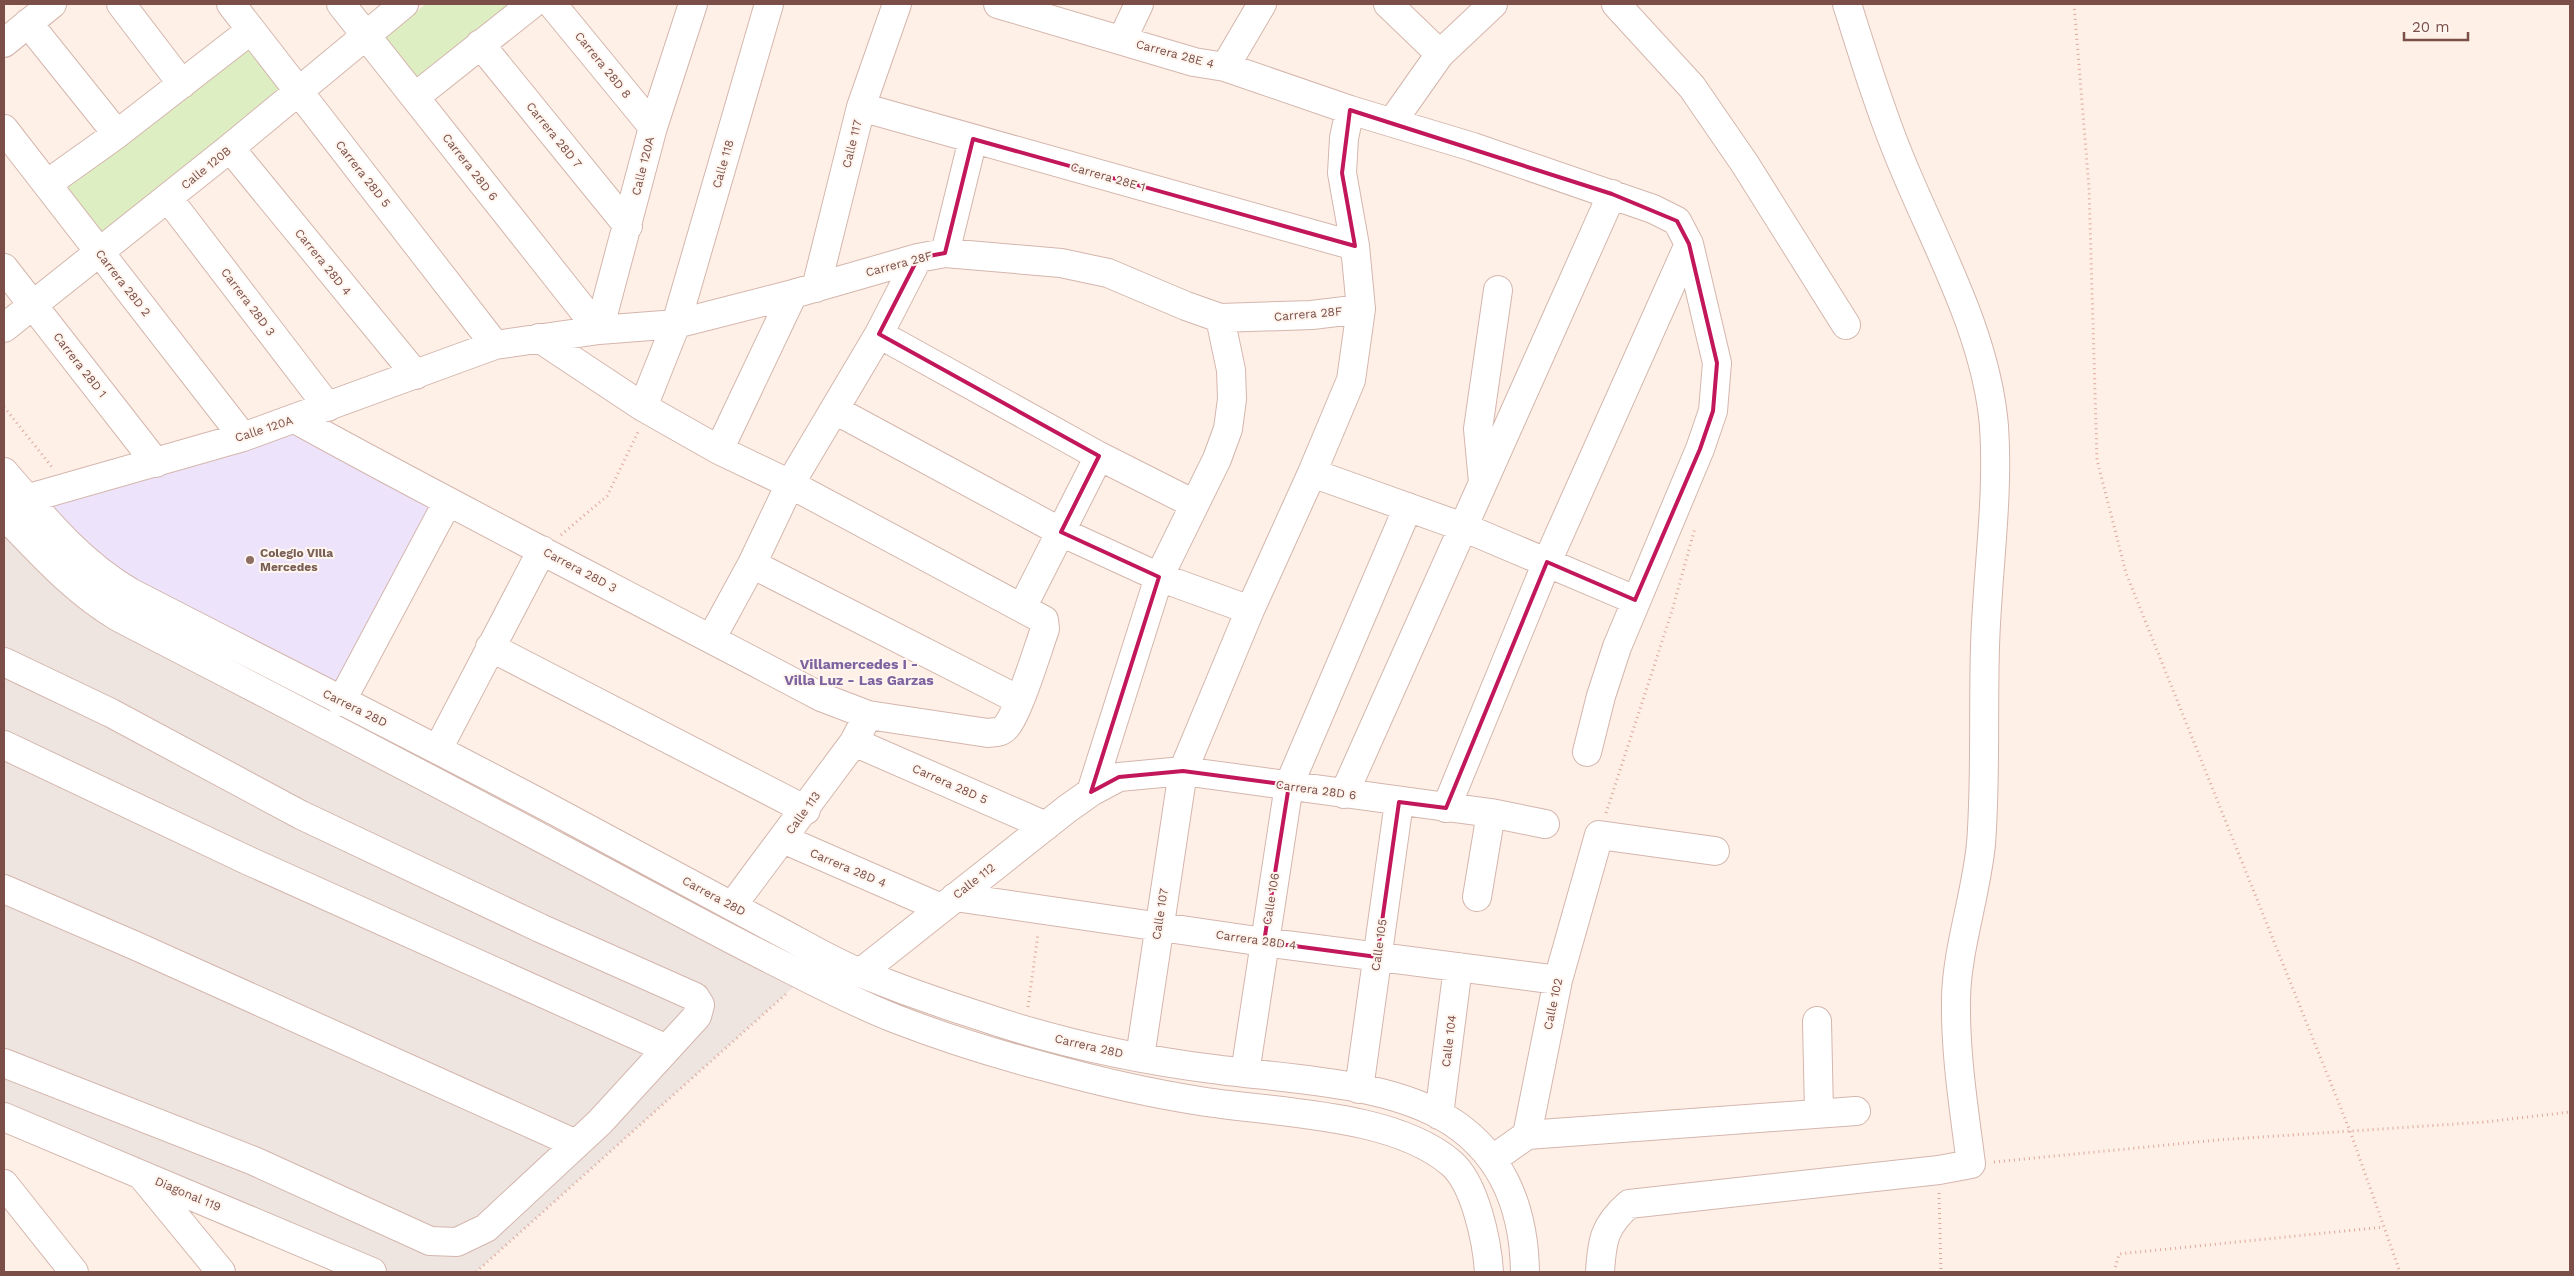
<svg xmlns="http://www.w3.org/2000/svg" width="2574" height="1276" font-family="'Work Sans',sans-serif">
  <style>
    .industrial { fill: #eee4e0 }
    .education { fill: #ede3fb }
    .green { fill: #deeec3 }
    .lines { fill: none; stroke-linecap: round; stroke-linejoin: round }
    .minor-casing { stroke: #d4b6ad; stroke-width: 30 }
    .path { stroke: #dca89d; stroke-width: 3; stroke-dasharray: 1 4; stroke-linecap: butt }
    .minor { stroke: #fff; stroke-width: 28 }
    .marked { fill: none; stroke: #c2185b; stroke-width: 4; stroke-linejoin: round }
    .education-dot { fill: #8d6e63; stroke: #fff5ef; stroke-width: 2 }
    .labels { text-anchor: middle; dominant-baseline: central; stroke-width: 4; stroke-linejoin: round; paint-order: stroke }
    .street-label { font-size: 12px; fill: #7b4f48; stroke: #fff5ef }
    .education-label { font-size: 12px; font-weight: bold; fill: #785e54; stroke: #fff5ef; text-anchor: start }
    .neighbourhood-label { font-size: 14px; font-weight: bold; fill: #7e639f; stroke: #fff5ef }
  </style>
  <rect width="100%" height="100%" fill="#fef0e6"/>
  <path class="industrial" d="M4,515L58,572L805,977L476,1272H372L4,1117Z"/>
  <path class="education" d="M295,419L447,503L349,689L130,592L27,499Z"/>
  <path class="green" d="M426,4H525L410,95L380,40Z
    M250,36L290,86L96,240L53,188Z"/>
  <g class="lines">
    <g class="minor-casing">
      <path id="minor" d="M121,4L182,84
        M231,4L495,345
        M341,4L599,330
        M552,4L653,127
        M998,4L1194,62L1225,67L1350,110L1473,147L1653,209L1677,221L1689,244L1717,363L1713,411L1700,449L1617,647L1601,696L1587,752
        M1388,4L1440,54
        M1616,4L1692,87L1745,164L1846,325
        M28,23L117,134
        M1122,40L1139,4
        M4,43L52,4
        M480,44L628,226
        M1225,67L1262,4
        M415,97L532,4
        M861,107L1355,246
        M1392,122L1440,54L1493,4
        M4,129L243,437
        M230,148L416,375
        M47,184L117,134L251,30
        M168,198L328,407
        M945,253L973,139
        M4,268L156,463
        M816,288L861,107L897,4
        M4,328L230,148L404,4
        M599,330L653,127L693,4
        M879,334L1099,456L1194,504
        M643,407L676,324L769,4
        M835,410L1061,532L1159,577L1217,459L1228,429L1232,399L1231,370L1220,318
        M295,419C469,515 646,604 821,697L868,715L988,733C995,732 1001,733 1006,727C1019,712 1037,651 1045,629L1044,620L790,484L719,450L643,407L539,338
        M719,450L793,294
        M4,472C43,517 78,561 130,592C271,665 414,736 555,811C626,849 697,888 769,926C800,942 830,961 863,974C900,989 939,1003 977,1015C1053,1041 1133,1059 1213,1069C1285,1079 1379,1081 1442,1116C1501,1149 1524,1207 1525,1272
        M1312,473L1463,527L1635,600
        M1483,482L1478,429L1498,290
        M12,503L243,437L495,345L599,330L676,324L793,294L918,258L945,253L1061,263L1108,273L1186,306L1220,318L1312,315L1361,309
        M4,515C40,552 73,590 118,617C265,693 412,769 558,847C628,884 697,922 768,958C810,979 852,1002 896,1019C945,1038 996,1054 1046,1067C1097,1081 1149,1093 1200,1101C1273,1113 1393,1113 1451,1163C1475,1183 1487,1241 1489,1272
        M752,564L1019,700
        M1022,608L1099,456
        M711,639L752,564L790,484L879,334L918,258
        M490,647L806,810
        M4,662L111,713L301,815L540,928L695,997L700,1005L697,1016L600,1122L486,1228L457,1242L430,1241L254,1161L4,1063
        M341,702L447,503
        M854,742L1046,826
        M4,745L249,861L667,1049
        M438,749L542,550
        M1091,792L1159,577L1250,610
        M1344,794L1612,194
        M1446,808L1547,562L1689,244
        M783,839L941,908
        M4,889L136,946L576,1144
        M955,897L1264,942L1558,980
        M1477,897L1491,813
        M732,906L854,742L868,715
        M860,973L1067,809L1091,792L1119,777L1183,771L1491,813L1545,824
        M1817,1021L1819,1113
        M1140,1057L1183,771L1250,610L1312,473L1351,380L1361,309L1355,246L1342,173L1344,138L1350,110
        M1245,1073L1289,785L1408,507
        M1359,1089L1399,802
        M1439,1115L1458,967
        M4,1117L372,1272
        M1527,1135L1856,1111
        M1493,1159L1527,1135L1558,980L1599,835L1715,851
        M143,1177L221,1272
        M4,1184L74,1272
        M1600,1272C1602,1240 1604,1226 1629,1204L1939,1170L1971,1164C1964,1109 1955,1054 1956,998C1957,949 1976,895 1981,844C1986,779 1983,713 1985,647C1987,574 1999,499 1994,426C1986,331 1934,243 1899,156C1879,107 1863,55 1847,4"/>
    </g>
    <path class="path" d="M2074,4L2089,188L2097,460L2126,573L2350,1131L2400,1272
      M4,407L52,467
      M561,535L607,496L638,432
      M1606,813L1672,611L1695,528
      M1028,1007L1038,934
      M1994,1162L2217,1140L2485,1122L2570,1112
      M1939,1193L1941,1272
      M476,1272L786,994
      M2114,1272L2119,1254L2384,1227"/>
    <use href="#minor" class="minor"/>
  </g>
  <path class="marked" d="M1350,110L1612,194L1677,221L1689,244L1717,363L1713,411L1700,449L1635,600L1547,562L1446,808L1399,802L1377,957L1264,942L1289,785L1183,771L1119,777L1091,792L1159,577L1061,532L1099,456L879,334L918,258L945,253L973,139L1355,246L1342,173Z"/>
  <circle class="education-dot" cx="250" cy="560" r="5"/>
  <g class="labels">
    <g class="street-label">
      <text transform="translate(1175 54) rotate(15)">Carrera 28E 4</text>
      <text transform="translate(603 65) rotate(51)">Carrera 28D 8</text>
      <text transform="translate(554 135) rotate(51)">Carrera 28D 7</text>
      <text transform="translate(852 144) rotate(-76)">Calle 117</text>
      <text transform="translate(723 164) rotate(-74)">Calle 118</text>
      <text transform="translate(643 166) rotate(-76)">Calle 120A</text>
      <text transform="translate(470 167) rotate(52)">Carrera 28D 6</text>
      <text transform="translate(206 168) rotate(-39)">Calle 120B</text>
      <text transform="translate(363 174) rotate(52)">Carrera 28D 5</text>
      <text transform="translate(1108 177) rotate(16)">Carrera 28E 1</text>
      <text transform="translate(323 262) rotate(51)">Carrera 28D 4</text>
      <text transform="translate(899 264) rotate(-15)">Carrera 28F</text>
      <text transform="translate(123 283) rotate(52)">Carrera 28D 2</text>
      <text transform="translate(248 302) rotate(53)">Carrera 28D 3</text>
      <text transform="translate(1308 314) rotate(-5)">Carrera 28F</text>
      <text transform="translate(80 365) rotate(52)">Carrera 28D 1</text>
      <text transform="translate(264 429) rotate(-18)">Calle 120A</text>
      <text transform="translate(580 570) rotate(28)">Carrera 28D 3</text>
      <text transform="translate(355 708) rotate(26)">Carrera 28D</text>
      <text transform="translate(950 784) rotate(24)">Carrera 28D 5</text>
      <text transform="translate(1316 790) rotate(8)">Carrera 28D 6</text>
      <text transform="translate(803 813) rotate(-54)">Calle 113</text>
      <text transform="translate(848 868) rotate(23)">Carrera 28D 4</text>
      <text transform="translate(974 881) rotate(-38)">Calle 112</text>
      <text transform="translate(714 896) rotate(28)">Carrera 28D</text>
      <text transform="translate(1271 899) rotate(-81)">Calle 106</text>
      <text transform="translate(1160 914) rotate(-81)">Calle 107</text>
      <text transform="translate(1256 940) rotate(8)">Carrera 28D 4</text>
      <text transform="translate(1379 945) rotate(-82)">Calle 105</text>
      <text transform="translate(1553 1004) rotate(-78)">Calle 102</text>
      <text transform="translate(1449 1041) rotate(-83)">Calle 104</text>
      <text transform="translate(1089 1046) rotate(13)">Carrera 28D</text>
      <text transform="translate(188 1194) rotate(23)">Diagonal 119</text>
    </g>
    <g class="education-label">
      <text x="260" y="553">Colegio Villa<tspan x="260" dy="14">Mercedes</tspan></text>
    </g>
    <g class="neighbourhood-label">
      <text x="859" y="664">Villamercedes I -<tspan x="859" dy="16">Villa Luz - Las Garzas</tspan></text>
    </g>
  </g>
  <rect width="2574" height="1276" fill="none" stroke="#7b4f48" stroke-width="10"/>
  <path d="M2404 32v8h64v-8" fill="none" stroke="#7b4f48" stroke-width="2.5"/>
  <text x="2412" y="32" font-size="15" fill="#7b4f48" stroke="#fff5ef" stroke-width="4" paint-order="stroke">20 m</text>
</svg>
